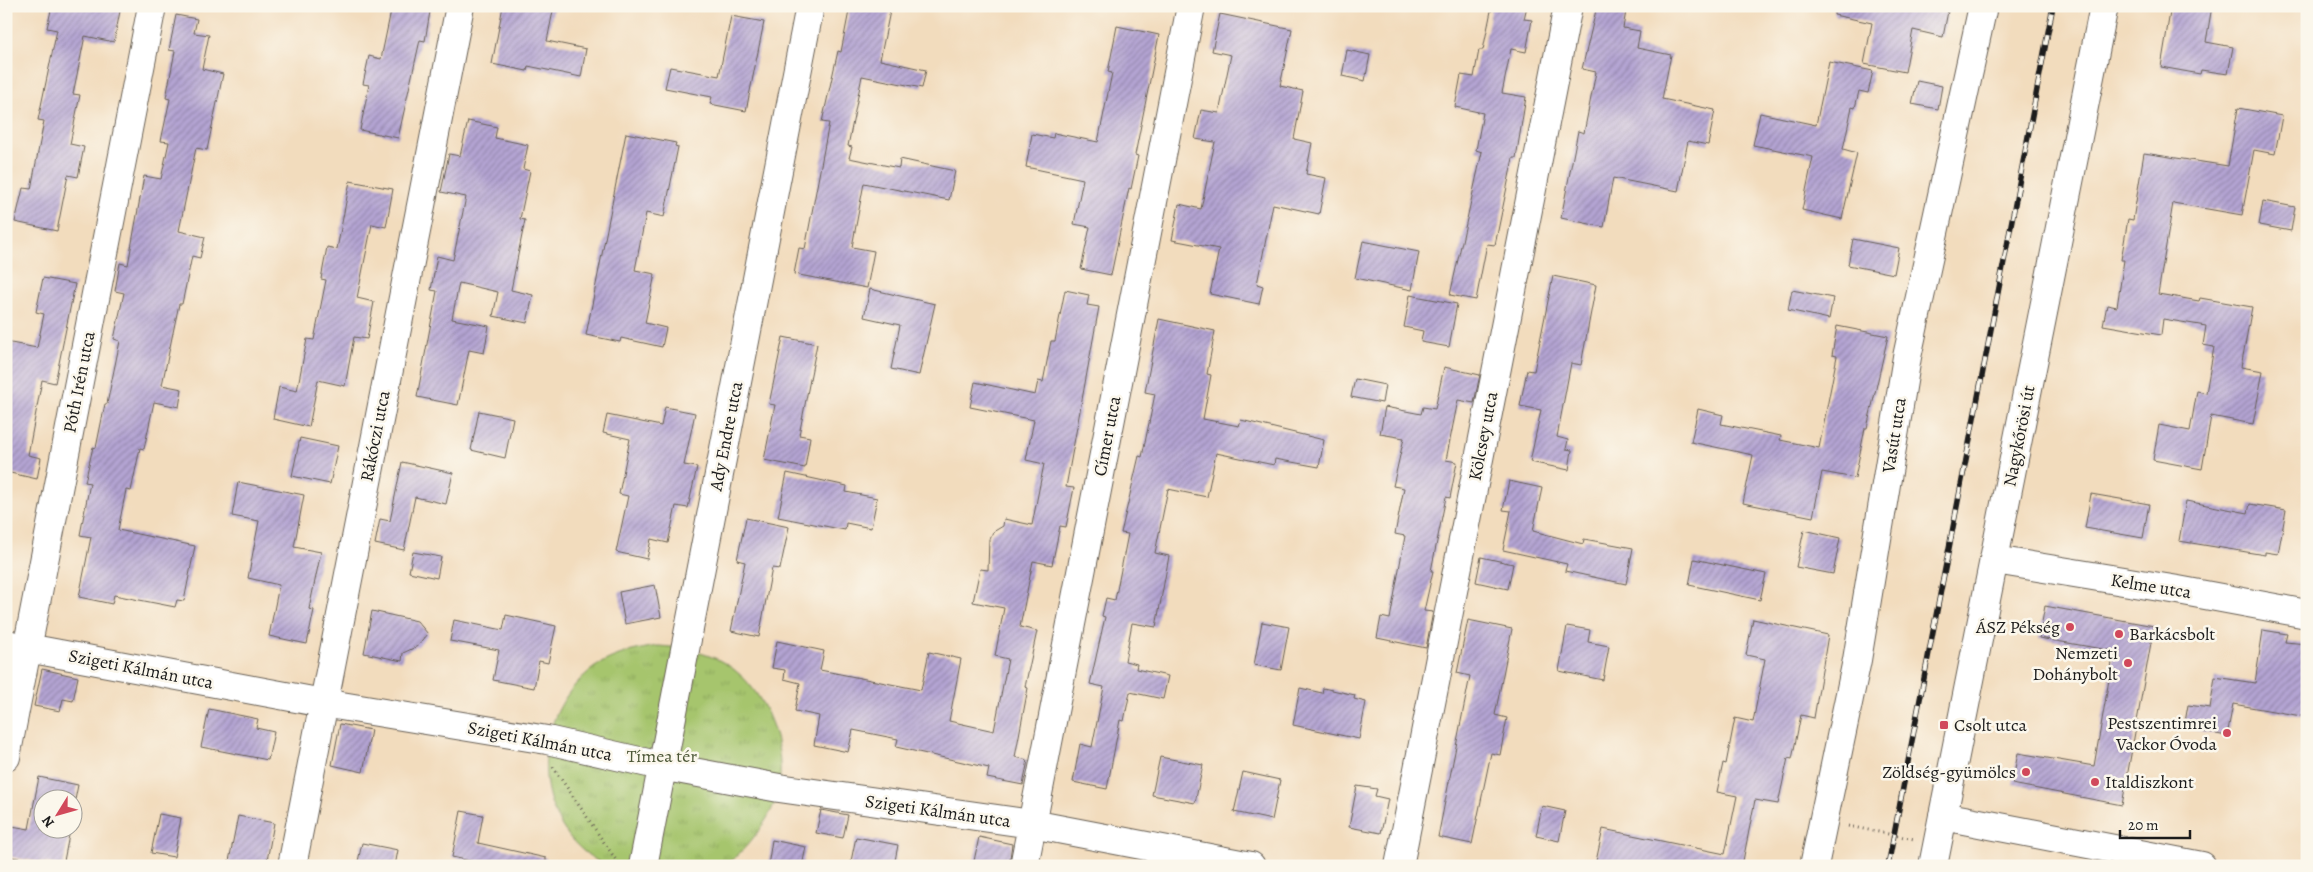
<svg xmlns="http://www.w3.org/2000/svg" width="2313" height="872" font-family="Alegreya,serif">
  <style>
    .park { fill: url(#park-tufts); stroke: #617044 }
    .building { fill: url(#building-hatch) }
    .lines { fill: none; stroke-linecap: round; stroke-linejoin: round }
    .minor-casing { stroke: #675f54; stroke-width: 30 }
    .major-casing { stroke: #675f54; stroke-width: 30 }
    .path { stroke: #675f54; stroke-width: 3; stroke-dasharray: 1 4; stroke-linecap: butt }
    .minor { stroke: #fff; stroke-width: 28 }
    .major { stroke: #fff; stroke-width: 28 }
    .rail-casing { stroke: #1c1c1c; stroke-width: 5.5 }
    .rail { stroke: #fbf7ec; stroke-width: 4; stroke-dasharray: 11; stroke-linecap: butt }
    .poi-dot { fill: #d1495b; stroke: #fbf7ec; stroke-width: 2 }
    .labels { text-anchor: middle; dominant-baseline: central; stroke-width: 5; stroke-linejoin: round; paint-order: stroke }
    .street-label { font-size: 18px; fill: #1c1c1c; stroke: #fbf7ec }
    .poi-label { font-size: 18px; fill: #1c1c1c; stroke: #fbf7ec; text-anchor: end }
    .park-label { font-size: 18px; fill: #4c5738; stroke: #fbf7ec }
  </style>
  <defs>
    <pattern id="park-tufts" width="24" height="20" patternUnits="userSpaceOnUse" patternTransform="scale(1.25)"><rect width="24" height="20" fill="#a6c56d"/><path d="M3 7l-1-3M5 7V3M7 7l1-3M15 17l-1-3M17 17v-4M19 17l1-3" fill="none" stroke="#8ea95e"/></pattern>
    <pattern id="building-hatch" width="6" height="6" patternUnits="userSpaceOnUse" patternTransform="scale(1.25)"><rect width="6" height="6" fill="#b4a4d3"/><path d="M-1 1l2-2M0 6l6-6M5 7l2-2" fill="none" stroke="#9285aa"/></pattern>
  </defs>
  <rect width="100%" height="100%" fill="#fbf7ec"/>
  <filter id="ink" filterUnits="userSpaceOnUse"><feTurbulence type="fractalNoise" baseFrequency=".02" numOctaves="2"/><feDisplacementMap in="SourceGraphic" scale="10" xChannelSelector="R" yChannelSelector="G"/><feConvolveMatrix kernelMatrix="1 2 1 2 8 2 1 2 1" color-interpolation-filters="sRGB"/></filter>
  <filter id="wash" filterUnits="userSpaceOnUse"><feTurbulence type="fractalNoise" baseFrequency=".0096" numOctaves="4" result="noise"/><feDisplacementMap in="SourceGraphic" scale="20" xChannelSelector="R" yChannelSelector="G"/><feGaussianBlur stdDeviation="1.12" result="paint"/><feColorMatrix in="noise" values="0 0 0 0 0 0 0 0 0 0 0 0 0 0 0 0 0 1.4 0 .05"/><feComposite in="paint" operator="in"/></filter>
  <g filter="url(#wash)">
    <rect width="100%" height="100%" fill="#f2dcbd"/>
    <path class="park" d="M658,646C679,647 698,651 717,659C762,680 786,740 779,787C776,807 762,828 749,843C742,851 730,864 720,866C708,867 608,867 603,864C531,827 528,725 586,674C606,656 632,650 658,646Z"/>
    <g id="blocks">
      <path class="building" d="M52,6H121L114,42L85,36L73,94L80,95L70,144L84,147L78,177L68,175L57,231L15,222L23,188L31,189L44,121L38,120L57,30L47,28Z
        M392,6H431L425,41L420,40L398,138L360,130L369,85L363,84L369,56L381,59Z
        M503,6H554L547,41L586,49L581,77L528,66L527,71L492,64Z
        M850,6H891L880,60L926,70L922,88L862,76L848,146L852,147L849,158L899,168L900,159L955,171L949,200L864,183L852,247L874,251L867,288L794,274L799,248L805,249L829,123L822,122L838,51L841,52Z
        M1492,6H1527L1524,19L1532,20L1526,52L1511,49L1502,93L1526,97L1516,158H1513L1495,245L1487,244L1476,300L1450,295L1482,152L1476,150L1483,113L1455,107L1461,75L1474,77L1479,50H1483Z
        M1597,6H1627L1623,28L1640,31L1637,48L1671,55L1662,99L1715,110L1708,145L1688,141L1678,191L1613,178L1604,227L1561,218L1578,131L1584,133L1596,72L1582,69Z
        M1835,6H1949L1943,37L1913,30L1905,72L1864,64L1872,23L1834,15Z
        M2171,6H2212L2206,42L2233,47L2228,74L2201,70L2200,74L2161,67Z
        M1220,14L1292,29L1280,86L1303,91L1294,139L1312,143L1306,174L1326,178L1319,214L1273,204L1257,284L1263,286L1259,304L1210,294L1219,249L1172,240L1179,204L1201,209L1215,142L1195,139L1201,110L1219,113L1231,55L1212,51Z
        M176,15L197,19L194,33L209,35L202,69L223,74L207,150L196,148L179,231L205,237L200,258L192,256L182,304H179L162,385L182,389L179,407L154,402L144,449L140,448L131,491L126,490L118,530L195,546L184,601L177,600L175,607L114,595L112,604L79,597L91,537L80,535L90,483L85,482L93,447L96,448L105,404H107L120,341L114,339L124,293L115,291L120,263L128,265L144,176L161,179L169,142L161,141L170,99L166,98L175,51L169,50Z
        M731,16L764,22L746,111L710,104L712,97L665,88L670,67L719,76Z
        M1117,26L1159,35L1135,155L1138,156L1131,189L1129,188L1111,275L1081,269L1090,227L1074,224L1083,179L1026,167L1032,134L1053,138L1054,133L1098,142L1112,73L1108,72Z
        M1347,50L1370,55L1365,81L1342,76Z
        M1829,62L1873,71L1868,93L1859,91L1855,108L1852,107L1843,149L1857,153L1842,219L1802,210L1813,157L1753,145L1760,113L1816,125Z
        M1917,81L1942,86L1938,109L1912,104Z
        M2238,108L2282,116L2275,154L2254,150L2242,215L2173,203L2158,294L2199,301L2200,298L2252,307L2241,367L2263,371L2253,424L2211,416L2202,469L2153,460L2159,425L2190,431L2197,391L2206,393L2214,347L2203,345L2206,326L2163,319L2161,335L2103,325L2107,305L2117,307L2124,260H2121L2128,219L2133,220L2144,153L2228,166Z
        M468,121L497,127L495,138L528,145L523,169L530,171L520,219L525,220L511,290L533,295L527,323L493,316L498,292L459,283L452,319L489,326L484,353L469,350L458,405L417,397L437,291L431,290L437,256L453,260L466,197L441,192L449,154L460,156Z
        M626,133L676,143L675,146L678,147L664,217L646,213L635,270L655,274L645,323L666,328L662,347L621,338L620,342L586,335Z
        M350,181L393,189L386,227L372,224L357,298L374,302L367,339L354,337L345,386L318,380L309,427L273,419L279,387L297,391L307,339L314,340L326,280L321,279L327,247L337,249Z
        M2263,201L2295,207L2291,231L2259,225Z
        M1853,239L1899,248L1894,274L1848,265Z
        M1363,241L1419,252L1412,290L1355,278Z
        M1553,276L1596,285L1581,365L1571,363L1557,437L1568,440L1566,449L1572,450L1569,470L1530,462L1541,410L1520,406L1527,370L1534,371Z
        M43,278L75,284L55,383L42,380L28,455L41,458L37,479L6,472V342L37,348L44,314L36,312Z
        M870,289L935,304L919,375L891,369L900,325L864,317Z
        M1065,290L1089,295L1087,305L1099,307L1066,487L1074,488L1066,527L1060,526L1052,565L1033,561L1020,627L1037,631L1025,687L1028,688L1015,757L1028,760L1023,785L987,778L989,768L896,747L898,739L853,730L848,752L814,745L819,716L795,711L800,683L784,679L785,670L772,668L777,641L824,651L820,670L921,690L929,652L961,659L949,721L994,731L1008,659L995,656L1004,608L973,602L980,569L988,570L989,539L993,532L1003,526L1004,519L1032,525L1044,464L1026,460L1034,420L970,407L975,382L1035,395L1038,381L1043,382L1051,341H1055Z
        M1792,290L1833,298L1829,319L1788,310Z
        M1410,295L1457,304L1449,347L1421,342L1423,331L1404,327Z
        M1159,319L1215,331L1207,374L1211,375L1203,419L1239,426L1241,420L1324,440L1319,467L1275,459L1274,465L1216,453L1207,497L1168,489L1155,553L1169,556L1156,627L1132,623L1125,661L1137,664L1136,669L1168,676L1163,699L1130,692L1124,721L1120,720L1107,789L1073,782L1080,744L1092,747L1104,687L1090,684L1105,617L1102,616L1106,598L1115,600L1128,534L1121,533L1139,456L1142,457L1155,394L1145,392Z
        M1837,326L1888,336L1867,428H1865L1855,478L1822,472L1813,517L1743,503L1753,455L1691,442L1698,409L1723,415L1721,424L1781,436L1780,440L1819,448L1837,356L1832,355Z
        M783,337L817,344L799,435L810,437L805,468L764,460L775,405L769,404Z
        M1444,367L1480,375L1474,403L1458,400L1446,460L1457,462L1450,498L1446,497L1431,571H1433L1424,611L1433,612L1426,648L1377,638L1381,617L1390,619L1405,536L1395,534L1404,488L1393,486L1404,438L1380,434L1385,407L1421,414L1423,407L1435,409Z
        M1355,379L1385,385L1382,403L1351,397Z
        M665,407L695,413L684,465L697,467L688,508L676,506L668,543L651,539L647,559L616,552L628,496L619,494L630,439L603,433L607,415L661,426Z
        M479,411L513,418L505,458L471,450Z
        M300,438L338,446L330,484L292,476Z
        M402,462L453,473L446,504L415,497L404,550L375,544L380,519L390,521Z
        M787,473L847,486L846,492L877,498L871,528L846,523L845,530L778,517Z
        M1509,481L1542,488L1533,531L1583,544L1584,539L1633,548L1626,584L1565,571L1567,564L1503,550L1511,511L1503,510Z
        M238,482L304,495L294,547L321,552L309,609L314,610L307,644L269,636L279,585L248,578L259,521L232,516Z
        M2091,494L2149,504L2143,538L2085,528Z
        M2186,501L2248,513L2250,504L2286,510L2278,554L2265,552V555L2179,541Z
        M746,518L789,527L780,569L772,568L759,637L731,631L745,562L737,560Z
        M1804,530L1840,538L1833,574L1796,567Z
        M413,552L441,557L437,578L409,572Z
        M1481,557L1513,564L1508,589L1476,582Z
        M1694,559L1766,574L1760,600L1689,585Z
        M655,585L661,617L625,624L619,592Z
        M2045,606L2154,626L2122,805L2012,784L2018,753L2094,766L2114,651L2039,638Z
        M372,611L417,621L428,634L418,646L403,653L402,661L364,653Z
        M506,615L556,626L548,663L539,661L534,688L493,680L499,650L450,641L454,620L503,630Z
        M1753,619L1828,635L1814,718L1801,715L1792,759L1788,758L1778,804L1755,800L1742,866H1595L1603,829L1725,854L1737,796L1717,792L1723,763L1726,764L1735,718L1753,722L1765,659L1746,655Z
        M1468,620L1512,629L1495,715L1507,718L1500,755L1491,753L1472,844L1438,837L1470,676L1457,673Z
        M1262,622L1289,627L1281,670L1254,665Z
        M1567,626L1590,630L1588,642L1609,646L1603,680L1559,671Z
        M2263,630L2287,634L2285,642L2307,644V717L2233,704L2227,736L2184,728L2188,705L2210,708L2215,677L2255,683Z
        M42,669L78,677L73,701L63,699L60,711L34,706Z
        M1300,688L1322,693L1323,688L1355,695L1354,699L1366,702L1359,739L1293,725Z
        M209,709L258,719L256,728L274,732L268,760L201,747Z
        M340,724L371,730L363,772L332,765Z
        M1160,757L1203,765L1195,803L1152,795Z
        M1243,772L1280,780L1272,820L1234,812Z
        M39,777L78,785L72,815V800H42V830H70L63,866L6,856L12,826L29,829Z
        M1357,786L1377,789L1375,796L1388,799L1381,833L1349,827Z
        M1542,806L1565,811L1559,841L1536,836Z
        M821,810L848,815L843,838L816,833Z
        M461,811L483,815L478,843L546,858V866H493L452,857Z
        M159,814L181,818L174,857L151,853Z
        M238,816L274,823L266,866H228Z
        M856,837L898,845L894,866H850Z
        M979,837L1012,844L1009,866H973Z
        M772,840L806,847L802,866H768Z
        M362,843L398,850L395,866H357Z"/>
    </g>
  </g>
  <g filter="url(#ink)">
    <use href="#blocks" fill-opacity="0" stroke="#675f54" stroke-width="1"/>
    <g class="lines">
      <g class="minor-casing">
        <path id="minor" d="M1995,560L2178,590L2307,614
          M6,644L323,703L547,740L661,766L779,788L1032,824L1251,866
          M6,757L152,6
          M1943,816L2202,866
          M292,866L460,6
          M643,866L810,6
          M1024,866L1191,6
          M1399,866L1568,6
          M1814,866L1857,660L1907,357L1983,6"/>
      </g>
      <g class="major-casing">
        <path id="major" d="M1933,866L2104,6"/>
      </g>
      <path class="path" d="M553,767L618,863
        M1848,826L1914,839"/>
      <use href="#minor" class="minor"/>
      <use href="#major" class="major"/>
      <g class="rail-casing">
        <path id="rail" d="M1888,866L2053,6"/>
      </g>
      <use href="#rail" class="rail"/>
    </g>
  </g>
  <g class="poi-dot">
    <circle cx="2070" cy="627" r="5"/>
    <circle cx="2119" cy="634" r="5"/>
    <circle cx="2128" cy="663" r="5"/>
    <rect x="1939" y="720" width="10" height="10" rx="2.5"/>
    <circle cx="2227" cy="733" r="5"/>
    <circle cx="2026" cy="772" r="5"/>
    <circle cx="2095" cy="782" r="5"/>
  </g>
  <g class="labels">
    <g class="street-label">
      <text transform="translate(79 382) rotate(-79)">Póth Irén utca</text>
      <text transform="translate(1894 435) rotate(-81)">Vasút utca</text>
      <text transform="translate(375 436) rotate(-79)">Rákóczi utca</text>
      <text transform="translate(726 436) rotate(-79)">Ady Endre utca</text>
      <text transform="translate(1107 436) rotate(-79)">Címer utca</text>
      <text transform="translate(1483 436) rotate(-79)">Kölcsey utca</text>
      <text transform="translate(2019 436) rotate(-79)">Nagykőrösi út</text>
      <text transform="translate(2151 586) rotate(9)">Kelme utca</text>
      <text transform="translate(141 669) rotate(11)">Szigeti Kálmán utca</text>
      <text transform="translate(540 741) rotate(11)">Szigeti Kálmán utca</text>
      <text transform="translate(938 811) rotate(8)">Szigeti Kálmán utca</text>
    </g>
    <g class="poi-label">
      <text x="2060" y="627">ÁSZ Pékség</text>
      <text x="2129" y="634" text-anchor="start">Barkácsbolt</text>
      <text x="2118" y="653">Nemzeti<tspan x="2118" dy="21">Dohánybolt</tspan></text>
      <text x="2217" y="723">Pestszentimrei<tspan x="2217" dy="21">Vackor Óvoda</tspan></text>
      <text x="1954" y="725" text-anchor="start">Csolt utca</text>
      <text x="2016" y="772">Zöldség-gyümölcs</text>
      <text x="2105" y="782" text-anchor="start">Italdiszkont</text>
    </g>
    <g class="park-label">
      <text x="662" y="756">Tímea tér</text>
    </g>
  </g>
  <rect width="2313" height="872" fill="none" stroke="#fbf7ec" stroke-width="25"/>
  <g transform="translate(58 814) rotate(233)"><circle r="24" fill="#fbf7ec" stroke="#a29f99"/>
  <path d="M0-4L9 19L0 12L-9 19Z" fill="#d1495b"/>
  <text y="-8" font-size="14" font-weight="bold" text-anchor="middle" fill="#1c1c1c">N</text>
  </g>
  <path d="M2120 830v8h70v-8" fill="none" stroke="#1c1c1c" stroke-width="2.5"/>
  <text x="2128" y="830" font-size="15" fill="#1c1c1c" stroke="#fbf7ec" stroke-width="4" paint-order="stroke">20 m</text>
</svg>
